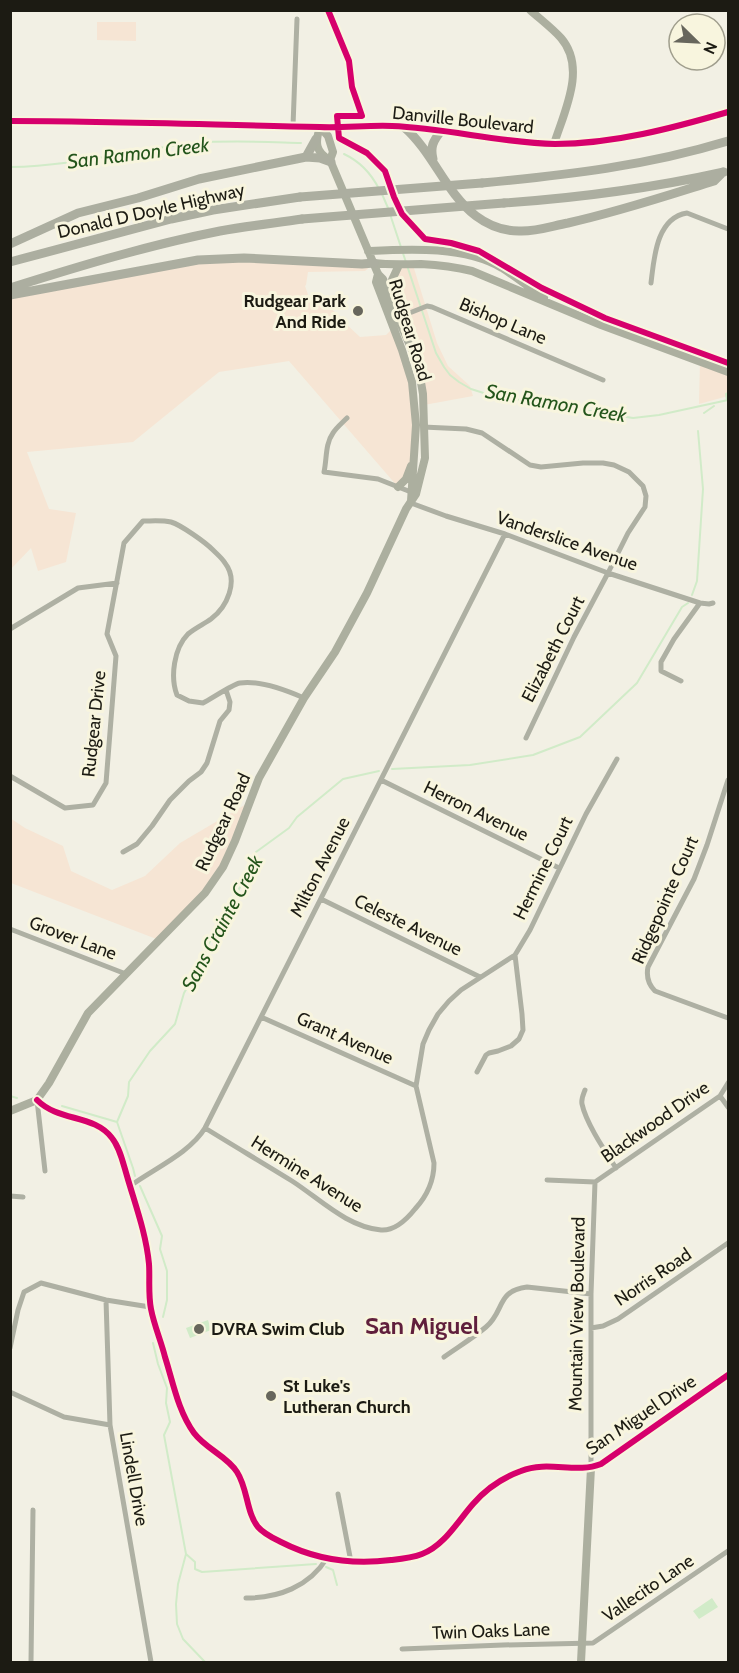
<svg xmlns="http://www.w3.org/2000/svg" width="739" height="1673" font-family="Cabin,sans-serif">
  <style>
    .green { fill: #f6e5d4 }
    .water { fill: #d1ebc8 }
    .lines { fill: none; stroke-linecap: round; stroke-linejoin: round }
    .stream { stroke: #d1ebc8; stroke-width: 2 }
    .street { stroke: #aeb0a3; stroke-width: 5 }
    .secondary { stroke: #acaf9f; stroke-width: 8 }
    .highway { stroke: #acaea0; stroke-width: 9 }
    .highway-bridge { stroke: #acaea0; stroke-width: 9 }
    .cycleway-casing { stroke: #f8f5de; stroke-width: 10 }
    .cycleway { stroke: #d6006c; stroke-width: 6 }
    .poi-dot { fill: #67665c; stroke: #f8f5de; stroke-width: 2 }
    .labels { text-anchor: middle; dominant-baseline: central; stroke-width: 6; stroke-linejoin: round; paint-order: stroke }
    .street-label { font-size: 18px; fill: #1c1b13; stroke: #f8f5de }
    .poi-label { font-size: 18px; font-weight: bold; fill: #1c1b13; stroke: #f8f5de; text-anchor: start }
    .water-label { font-size: 20px; font-style: italic; fill: #24551b; stroke: #f8f5de }
    .district-label { font-size: 24px; font-weight: bold; fill: #601f3c; stroke: #f8f5de }
  </style>
  <rect width="100%" height="100%" fill="#f2f0e4"/>
  <path class="green" d="M97,22H136V41L97,40Z
    M198,260L374,263L365,271L308,272L306,285L305,286L311,303L313,295L344,319L345,323L360,337L386,335L393,328L412,382L414,459L398,487L289,361L219,372L133,442L27,452L49,509L76,513L66,562L38,571L31,548L11,569V295Z
    M399,265H413L437,343L448,366L470,386L473,396L424,405L418,365L390,292Z
    M700,361L728,372V396L699,404Z
    M248,803L223,867L159,940L11,883L10,818L25,828L63,846L71,871L112,890L145,876L180,843Z"/>
  <path class="water" d="M208,1320L211,1330L190,1338L186,1328Z
    M712,1598L718,1607L699,1619L693,1611Z"/>
  <g class="lines">
    <path class="stream" d="M344,154C361,162 371,173 379,189
      M10,167C73,166 133,150 195,143C230,140 266,142 301,143
      M382,194L388,208
      M390,214L436,353L444,367L450,375L459,382L471,389L490,395L633,418L659,415L728,400
      M727,400L726,394L728,393
      M704,413L714,406
      M692,595L697,581L703,489L698,431
      M392,769L470,765L533,755L580,737L637,683L682,607L688,603
      M10,1096L17,1098
      M62,1106L117,1122
      M135,1176L133,1168L117,1122L128,1096L129,1082L150,1051L175,1024L184,993L200,965L213,934L229,911L256,852L289,828L297,817L343,779L379,771
      M140,1186L162,1236L160,1249L167,1271V1300L163,1317
      M153,1343L158,1364L167,1388L166,1403L170,1422L164,1435L186,1554L178,1584L176,1604L177,1624L183,1639L205,1662
      M186,1554L195,1562V1569L202,1572L316,1564
      M326,1567L333,1570L337,1585"/>
    <path class="street" d="M293,126L297,19
      M651,283C654,259 656,218 687,213L728,229
      M397,318L427,306L432,307L603,380
      M347,418C342,423 336,428 333,433C325,444 327,459 324,472L378,479L411,492
      M423,427L466,429L482,433L530,465L541,467L583,463H603L614,465L629,472L643,486L646,496L645,507L628,533L608,573L574,637L526,738
      M411,503L446,516L505,534L608,573L700,603L709,604L713,603
      M10,629L78,588L117,583
      M681,681L661,671V662L674,639L700,603
      M10,776L65,808L93,805L106,783L116,656L107,634L124,543L143,521C152,521 162,520 171,522C181,525 205,542 213,550C217,554 222,558 225,563C239,581 227,607 211,619C204,624 195,628 188,634C174,648 170,677 177,695L189,701L203,703C211,699 233,684 240,683C259,680 288,691 304,698
      M381,780L559,868
      M728,780L707,845L694,879L648,967C646,977 648,984 655,991L728,1018
      M123,852L137,844L152,826L170,800L189,781L201,772L207,763L220,721L229,710L230,702L226,690
      M321,899L480,977
      M10,929L126,974
      M261,1017L416,1086
      M477,1072L486,1055L489,1053L498,1051L511,1046L519,1039L523,1030L522,1014L515,955
      M585,1090C583,1095 581,1099 582,1104C586,1123 605,1151 616,1168
      M720,1096L728,1107
      M37,1100L45,1171
      M205,1128C234,1146 263,1163 292,1181C320,1199 347,1227 381,1230C394,1231 407,1219 415,1209C427,1196 434,1181 434,1163L416,1086L423,1044L429,1030L438,1014L449,1001L461,990L515,955L530,930L586,814L617,759
      M547,1180L595,1182
      M595,1182L720,1096L728,1083
      M130,1186C153,1169 190,1153 205,1128L505,534
      M10,1196L23,1197
      M106,1300L110,1425L151,1662
      M591,1328L603,1326L618,1319L728,1243
      M10,1348L18,1310L24,1292L41,1283L106,1300L150,1307
      M444,1357C458,1347 473,1338 486,1327C505,1311 496,1291 527,1287L591,1294
      M10,1392L64,1417L110,1425
      M591,1468V1294L595,1182
      M338,1494L351,1562
      M246,1598C278,1598 309,1587 327,1558
      M402,1649L503,1645L593,1643L728,1551
      M31,1662L33,1510"/>
    <path class="secondary" d="M530,10C540,19 552,28 561,38C587,68 564,112 554,144
      M10,121C114,121 216,125 320,127C344,128 368,125 392,126C447,128 500,143 555,144C613,144 673,128 728,112
      M320,127L328,136L333,152L330,160
      M368,251C410,249 465,246 502,268C516,277 530,288 544,298
      M374,263C390,265 405,264 421,264C438,265 455,267 472,271L601,325L728,372
      M378,274L376,282L402,350L412,382L416,425L411,501
      M390,295L392,280L399,265
      M398,487L406,479L411,466
      M37,1100C59,1122 94,1114 112,1138C120,1148 123,1163 127,1176C135,1204 146,1233 149,1264C150,1278 148,1294 151,1309C154,1325 161,1341 165,1357C173,1382 178,1411 194,1433C206,1449 227,1456 237,1472C248,1489 246,1512 258,1527C264,1534 273,1538 281,1542C316,1560 352,1565 391,1560C401,1559 412,1558 422,1554C444,1546 458,1521 473,1504C486,1489 502,1478 521,1471C548,1460 576,1474 601,1464L728,1375
      M10,1111L37,1100L49,1083L88,1013L205,893L223,867L235,841L259,778L304,698L335,652L367,593L406,509L416,494L425,458L423,394L418,365L411,348L391,302L383,279L378,274L330,160C315,152 315,142 320,127
      M581,1662L591,1468"/>
    <path class="highway" d="M404,127C433,152 445,192 476,216C488,225 503,231 519,231C535,232 552,226 568,223C618,212 666,196 714,181L723,172
      M306,157L316,139
      M433,159C430,147 433,141 441,131
      M482,183C567,175 646,166 728,141
      M504,203C578,198 652,188 724,172
      M10,244L78,213L138,198L199,179L306,157L320,158L331,162
      M10,262L171,219L213,210L300,197
      M10,288C80,266 149,245 220,231C247,226 275,223 302,219
      M10,295L198,260L244,258L362,264L374,263"/>
    <path class="highway-bridge" d="M300,197L482,183
      M302,219L504,203"/>
    <g class="cycleway-casing">
      <path id="cycleway" d="M328,10L349,61L352,87L362,116H337L339,138L367,153L385,171L394,197L402,214L425,239L451,243L479,251L542,288L605,318L728,363
        M10,121C114,121 216,125 320,127C344,128 368,125 392,126C447,128 500,143 555,144C613,144 673,128 728,112
        M37,1100C59,1122 94,1114 112,1138C120,1148 123,1163 127,1176C135,1204 146,1233 149,1264C150,1278 148,1294 151,1309C154,1325 161,1341 165,1357C173,1382 178,1411 194,1433C206,1449 227,1456 237,1472C248,1489 246,1512 258,1527C264,1534 273,1538 281,1542C316,1560 352,1565 391,1560C401,1559 412,1558 422,1554C444,1546 458,1521 473,1504C486,1489 502,1478 521,1471C548,1460 576,1474 601,1464L728,1375"/>
    </g>
    <use href="#cycleway" class="cycleway"/>
  </g>
  <g class="poi-dot">
    <circle cx="358" cy="311" r="6"/>
    <circle cx="199" cy="1329" r="6"/>
    <circle cx="271" cy="1396" r="6"/>
  </g>
  <g class="labels">
    <g class="street-label">
      <text transform="translate(463 120) rotate(6)">Danville Boulevard</text>
      <text transform="translate(151 211) rotate(-13)">Donald D Doyle Highway</text>
      <text transform="translate(503 321) rotate(23)">Bishop Lane</text>
      <text transform="translate(410 330) rotate(73)">Rudgear Road</text>
      <text transform="translate(567 541) rotate(19)">Vanderslice Avenue</text>
      <text transform="translate(553 649) rotate(-63)">Elizabeth Court</text>
      <text transform="translate(94 724) rotate(-84)">Rudgear Drive</text>
      <text transform="translate(476 811) rotate(26)">Herron Avenue</text>
      <text transform="translate(223 822) rotate(-65)">Rudgear Road</text>
      <text transform="translate(320 867) rotate(-63)">Milton Avenue</text>
      <text transform="translate(543 868) rotate(-64)">Hermine Court</text>
      <text transform="translate(665 900) rotate(-66)">Ridgepointe Court</text>
      <text transform="translate(408 925) rotate(26)">Celeste Avenue</text>
      <text transform="translate(73 938) rotate(21)">Grover Lane</text>
      <text transform="translate(345 1038) rotate(24)">Grant Avenue</text>
      <text transform="translate(655 1122) rotate(-35)">Blackwood Drive</text>
      <text transform="translate(307 1174) rotate(32)">Hermine Avenue</text>
      <text transform="translate(653 1277) rotate(-34)">Norris Road</text>
      <text transform="translate(577 1314) rotate(-89)">Mountain View Boulevard</text>
      <text transform="translate(641 1415) rotate(-34)">San Miguel Drive</text>
      <text transform="translate(134 1479) rotate(80)">Lindell Drive</text>
      <text transform="translate(648 1588) rotate(-34)">Vallecito Lane</text>
      <text transform="translate(491 1631) rotate(-2)">Twin Oaks Lane</text>
    </g>
    <g class="poi-label">
      <text x="346" y="301" text-anchor="end">Rudgear Park<tspan x="346" dy="21">And Ride</tspan></text>
      <text x="211" y="1329">DVRA Swim Club</text>
      <text x="283" y="1386">St Luke's<tspan x="283" dy="21">Lutheran Church</tspan></text>
    </g>
    <g class="water-label">
      <text transform="translate(138 153) rotate(-7)">San Ramon Creek</text>
      <text transform="translate(556 403) rotate(10)">San Ramon Creek</text>
      <text transform="translate(222 923) rotate(-62)">Sans Crainte Creek</text>
    </g>
    <g class="district-label">
      <text x="422" y="1325">San Miguel</text>
    </g>
  </g>
  <rect width="739" height="1673" fill="none" stroke="#1c1b13" stroke-width="24"/>
  <g transform="translate(697 42) rotate(114)"><circle r="28" fill="#f8f5de" stroke="#a09e8d" stroke-width="1.5"/>
  <path d="M0-4.5L10 22L0 15L-10 22Z" fill="#67665c"/>
  <text y="-9" font-size="16" font-weight="bold" text-anchor="middle" fill="#1c1b13">N</text>
  </g>
</svg>
